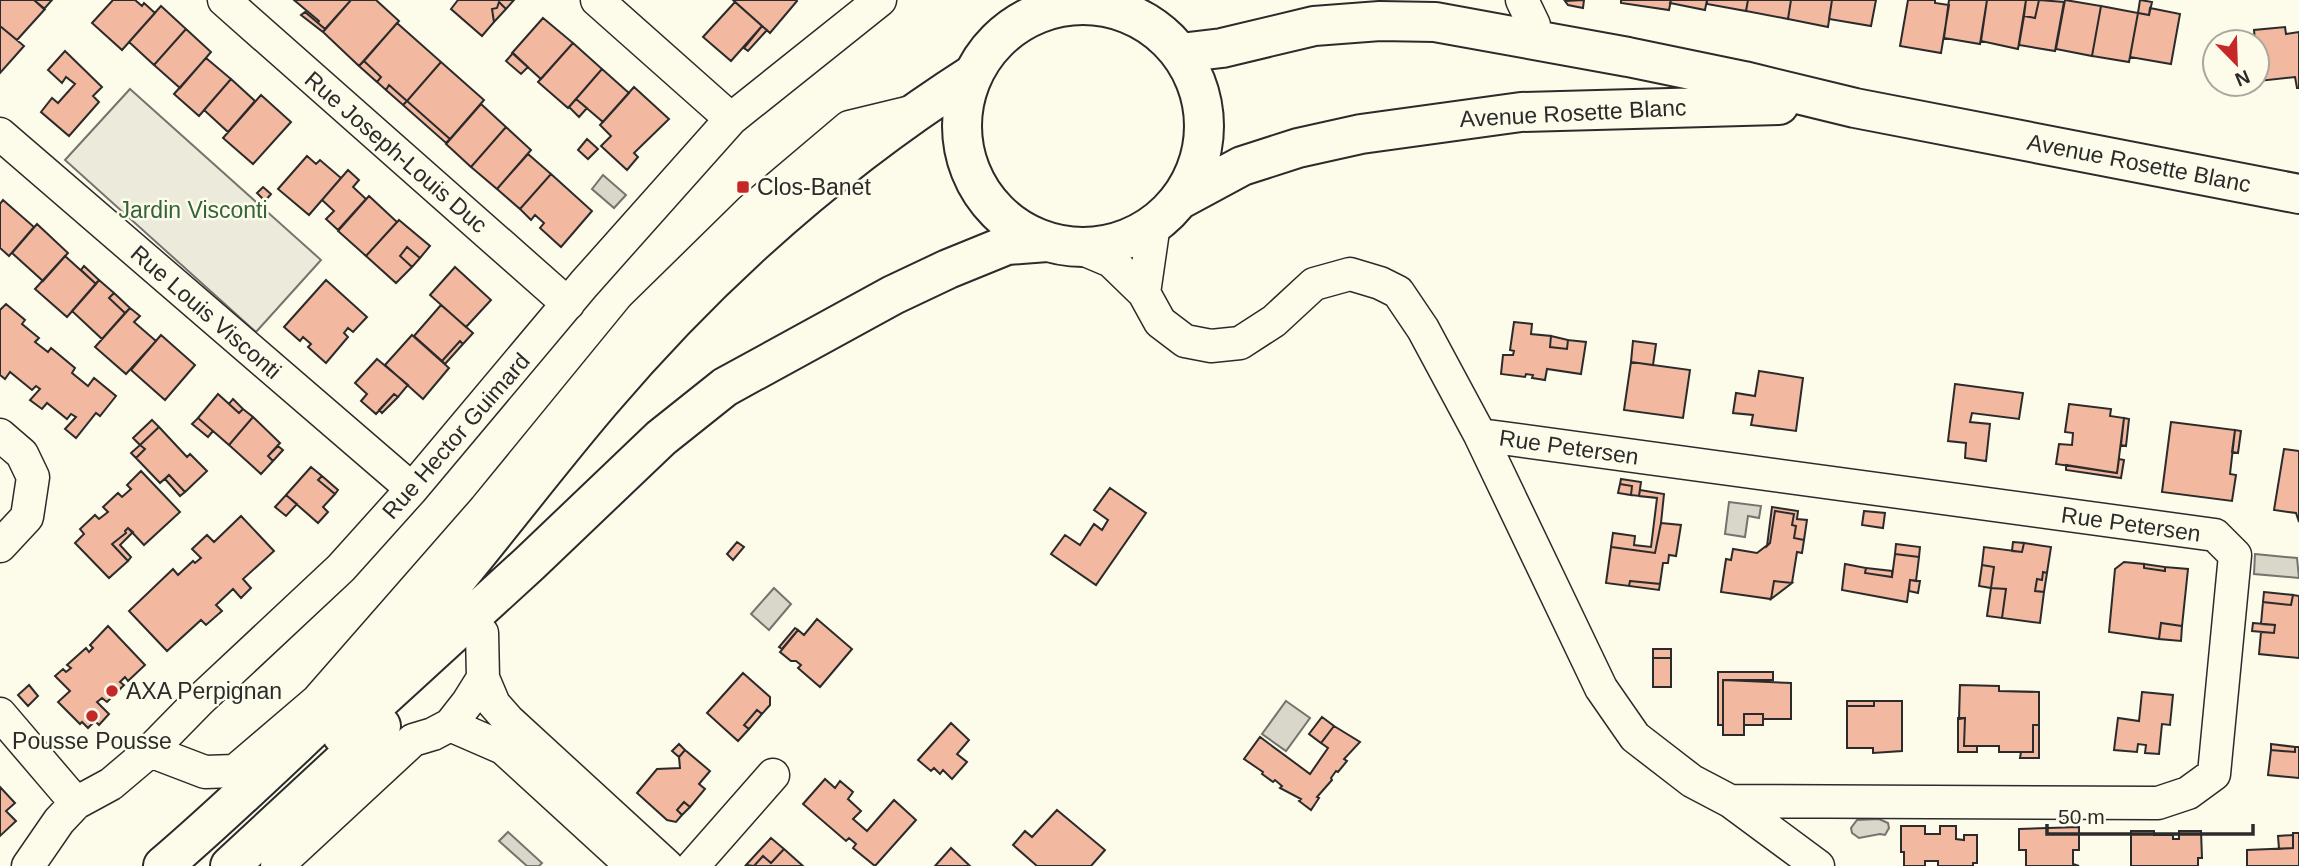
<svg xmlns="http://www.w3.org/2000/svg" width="2299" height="866" font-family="Helvetica,sans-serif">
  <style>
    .green { fill: #ecebdb; stroke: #74746e; stroke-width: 2 }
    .water { fill: #d8d7c9; stroke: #74746e; stroke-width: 2 }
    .building { fill: #f2b8a0; stroke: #2b2b2b; stroke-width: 2 }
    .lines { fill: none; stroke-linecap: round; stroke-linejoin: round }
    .minor-casing { stroke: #2b2b2b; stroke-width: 35 }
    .major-casing { stroke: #2b2b2b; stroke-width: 42 }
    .minor { stroke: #fdfbea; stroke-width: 32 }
    .major { stroke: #fdfbea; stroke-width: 38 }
    .poi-dot { fill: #c62828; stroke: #fdfbea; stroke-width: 2.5 }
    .labels { text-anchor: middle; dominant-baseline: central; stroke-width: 5; stroke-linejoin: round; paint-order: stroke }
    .street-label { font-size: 23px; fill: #2b2b2b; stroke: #fdfbea }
    .poi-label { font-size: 23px; fill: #2b2b2b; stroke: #fdfbea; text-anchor: start }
    .park-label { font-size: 23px; fill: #34623c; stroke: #fdfbea }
  </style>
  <rect width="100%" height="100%" fill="#fdfbea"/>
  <path class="green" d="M130,89L321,260L256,332L65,160Z"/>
  <path class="water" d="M603,175L626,195L614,208L592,189Z
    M1729,502L1761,506L1759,518L1748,516L1745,537L1725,534Z
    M2255,554L2297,558L2299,578L2254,574Z
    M774,588L791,604L769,630L751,614Z
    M1286,701L1310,718L1286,751L1262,734Z
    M1879,819L1888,823L1889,828L1885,835L1880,834L1859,838L1852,833L1851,828L1857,820Z
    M508,832L542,863L539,866H527L499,841Z"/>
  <path class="building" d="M0,0H34L45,9L17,40L0,26Z
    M34,0H52L44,9Z
    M113,0H135L142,6L144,3L155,13L122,50L92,23Z
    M294,0H351L325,29L318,23L319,21Z
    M351,0H376L399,21L359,66L323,32Z
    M458,0H514L506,9L499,2L497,8L492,9L494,22L482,36L451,9Z
    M733,0H796L797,1L770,33Z
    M1584,0L1583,8L1568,5L1565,1Z
    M1621,0H1671L1669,10L1621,3Z
    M1671,0H1707L1705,10L1670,3Z
    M1707,0H1748L1746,11L1707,4Z
    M1748,0H1791L1788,19L1746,11Z
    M1791,0H1832L1828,27L1788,19Z
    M1832,0H1876L1871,26L1829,19Z
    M1908,0H1935V3L1949,5L1941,53L1900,46Z
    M1949,0H1987L1980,44L1944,38Z
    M1987,0H2026L2018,49L1981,41Z
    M2026,0H2039L2035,18L2024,16Z
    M2039,0L2064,2L2055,51L2019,45L2024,16L2035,18Z
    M2065,0L2101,6L2092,56L2056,49Z
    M2140,0L2152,2L2149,15L2138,13Z
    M499,2L506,9L494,22L492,9L497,8Z
    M735,2L762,26L731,61L703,37Z
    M161,6L186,29L154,65L129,42Z
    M2101,6L2138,13L2129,62L2092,56Z
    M2150,8L2180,14L2171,64L2130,57L2138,13L2149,15Z
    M305,12L318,23L325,29L323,32L301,15Z
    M543,18L573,43L541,79L512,53Z
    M397,23L441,62L407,101L389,85L386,90L377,82L381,77L364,61Z
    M0,26L24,46L0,73Z
    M762,26L767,30L748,51L744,48Z
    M2285,27L2286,34L2299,32V88H2297L2295,77L2259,81L2257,42H2255L2254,30Z
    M186,29L211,52L180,88L154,65Z
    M573,43L602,69L568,108L538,82Z
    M65,51L102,87L93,96L99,102L69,136L41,112L52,98L58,103L75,84L66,77L62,83L48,70Z
    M513,53L528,67L521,74L506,61Z
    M206,58L231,79L199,116L174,94Z
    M364,61L381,77L377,82L359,66Z
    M441,62L484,100L450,139L407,101Z
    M602,69L629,93L603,122L576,99Z
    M231,79L255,101L228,132L204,110Z
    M389,85L407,101L403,105L386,90Z
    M634,87L669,119L634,153L638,157L627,170L601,146L611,136L600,125Z
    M261,95L291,122L253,164L223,138Z
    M576,99L587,108L579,117L569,107Z
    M407,101L450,139L446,143L403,105Z
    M481,104L506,127L471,167L446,144Z
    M506,127L531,150L497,189L471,167Z
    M587,139L598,149L588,159L578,150Z
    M528,154L551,174L520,209L497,189Z
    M307,156L316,164L320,160L341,178L309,215L278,189Z
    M348,170L359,180L353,187L366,199L338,230L326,219L334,211L322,200Z
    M551,174L592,211L561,247L540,228L544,223L535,215L531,220L520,209Z
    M263,187L271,194L265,201L257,193Z
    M369,196L397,222L366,256L338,231Z
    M3,200L34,227L9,256L0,248V204Z
    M399,220L430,246L420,258L407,247L400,256L412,267L396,283L366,256Z
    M37,224L68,253L43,281L12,253Z
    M407,247L420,258L412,267L400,256Z
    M65,256L96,284L67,317L35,289Z
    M84,266L99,280L96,284L81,270Z
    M455,267L491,300L466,327L430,295Z
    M99,280L114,293L109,298L125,313L102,339L72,311Z
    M326,280L367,317L353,332L348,328L344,333L348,337L326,363L308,347L311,344L303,337L300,341L284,327Z
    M114,293L130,308L125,313L109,298Z
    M6,304L25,320L22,324L39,338L35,342L48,352L51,348L75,368L72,373L88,386L94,378L116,396L100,416L96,413L76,438L65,429L76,417L71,414L67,419L47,403L42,409L30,400L40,389L36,386L32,390L10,372L5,379L0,375V310Z
    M441,305L473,333L463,344L460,341L442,361L414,336Z
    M130,308L140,316L134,322L156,341L126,374L95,347Z
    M1514,322L1532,324L1531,334L1551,336L1550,347L1567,349L1568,340L1586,342L1581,374L1547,369L1545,380L1532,378L1533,375L1526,374L1525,377L1501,374L1503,355H1513L1514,351L1510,350Z
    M161,335L195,365L165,400L131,370Z
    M412,335L449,368L423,399L385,365Z
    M1551,336L1568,340L1567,349L1550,347Z
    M460,341L463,344L445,364L442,361Z
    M1633,341L1656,344L1653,365L1631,362Z
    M377,359L408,385L398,397L394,394L376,414L361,401L367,394L355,383Z
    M1631,362L1690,370L1683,418L1624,410Z
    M1759,371L1803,378L1796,431L1751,425L1753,415L1733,413L1736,393L1755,396Z
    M1955,384L2023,393L2019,419L1972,413L1970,422L1990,424L1986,461L1965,458L1966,443L1948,441Z
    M218,394L239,413L243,409L253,417L229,445L198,418Z
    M394,394L398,397L382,413L379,410Z
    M233,399L243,409L239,413L229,404Z
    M2069,404L2111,409L2110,416L2124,418L2117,473L2056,464L2059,444L2072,445L2073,433L2065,432Z
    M253,417L280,443L268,456L273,461L261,474L229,445Z
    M198,418L213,431L208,437L192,424Z
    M2124,418L2129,419L2126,446L2121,445Z
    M152,420L159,427L140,445L133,438Z
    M2171,422L2235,430L2230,474L2236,475L2232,501L2162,492Z
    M159,427L187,457L190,454L207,471L185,492L169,475L160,483L136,458L145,449L140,445Z
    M2235,430L2241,431L2238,453L2232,452Z
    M140,445L145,449L136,458L131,453Z
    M278,446L283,450L273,461L268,456Z
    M2284,449L2299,451V522L2296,513L2274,510Z
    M2119,459L2124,460L2121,478L2066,470V465L2117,473Z
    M311,467L322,476L318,480L335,494L323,507L328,512L318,523L286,495Z
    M141,471L180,512L144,545L128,528L125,531L126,533L112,544L128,561L109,578L75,543L84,534L80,529L95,515L99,519L108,512L103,507L118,493L122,497L131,489L127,485Z
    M169,475L185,492L180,496L165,479Z
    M322,476L338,490L335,494L318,480Z
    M1621,479L1641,482L1639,496L1631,495L1632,486L1620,484Z
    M1620,484L1632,486L1631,495L1618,493Z
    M1110,488L1146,513L1096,585L1051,554L1065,535L1080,545L1094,524L1102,530L1108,520L1094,510Z
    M1640,490L1664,494L1661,523L1655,553L1611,547L1613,533L1635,536L1634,545L1651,547L1657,498L1639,496Z
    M286,495L297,504L286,516L275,507Z
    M1772,507L1798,511L1797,519L1807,520L1804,540L1794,538L1796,526L1792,525L1794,514L1775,511L1770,543L1767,546Z
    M1775,511L1794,514L1792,525L1796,526L1794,538L1804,540L1802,553L1797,552L1792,583L1774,581L1771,599L1721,592L1726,559L1731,560L1733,549L1757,553L1770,543Z
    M1864,511L1885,513L1883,528L1862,525Z
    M241,516L274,551L243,579L251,588L241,598L233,589L216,605L222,611L206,625L201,620L167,651L129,611L173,569L178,575L193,561L195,563L201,558L192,549L207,535L214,542Z
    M1661,523L1681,525L1676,556L1669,555L1668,563H1663L1660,584L1630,581L1629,586L1606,583L1611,547L1655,553Z
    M128,528L133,532L120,545L131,557L128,561L112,544L126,533L125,531Z
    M737,542L744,547L733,560L727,554Z
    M2013,542L2024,543L2022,552L2012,551Z
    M2024,543L2051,547L2047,573L2043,572L2042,580L2037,579L2035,591L2044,592L2040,623L2002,618L2006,589L1991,588L1994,567L1982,565L1984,547L2022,552Z
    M1896,544L1920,547L1919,557L1895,554Z
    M1895,554L1919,557L1916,581L1910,580L1907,602L1842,590L1845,564L1866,568L1865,573L1892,577Z
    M2124,562L2144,564V568L2165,571V567L2188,569L2182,626L2161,623L2159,639L2109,632L2115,569Z
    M2144,564L2165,567V571L2144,568Z
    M1982,565L1994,567L1991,588L1979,586Z
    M1866,568L1892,571V577L1865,573Z
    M2043,572L2047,573L2044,592L2035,591L2037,579L2042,580Z
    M1910,580L1920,581L1918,593L1909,591Z
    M1630,581L1660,584L1659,590L1629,586Z
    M1774,581L1792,583L1771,599Z
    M1991,588L2006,589L2002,618L1987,616Z
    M2264,592L2293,595L2291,605L2263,602Z
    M2293,595L2299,596V658L2259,654L2261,632L2274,633L2275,625L2261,624L2263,602L2291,605Z
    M817,619L852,649L820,687L798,668L801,665L796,661H791L780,652L798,630L804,635Z
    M2161,623L2182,626L2181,641L2159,639Z
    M2253,623L2275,625L2274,633L2252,631Z
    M108,626L145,665L128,681L125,677L120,682L124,685L107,702L102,698L97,702L109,714L99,725L95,721L88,728L82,722L80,724L58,702L70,691L55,676L63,669L66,672L71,668L67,665L86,648L89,652L93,648L90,645Z
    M795,628L798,630L782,649L779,647Z
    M1653,649H1671V658H1653Z
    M1653,658H1671V687H1653Z
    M1718,672H1773V680H1723V725H1718Z
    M743,673L770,697V705L762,714L757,710L744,725L749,729L738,741L707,713Z
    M1723,680L1791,683V719H1763V714H1744V735H1723Z
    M29,685L38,696L28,706L18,695Z
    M1960,685L1999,686V691L2039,692V725H2033V752H1999V746H1964L1965,718L1959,719Z
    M2142,692L2173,695L2170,725L2162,724L2159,754L2145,753L2146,745L2138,744L2137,752L2114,750L2118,718L2139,721Z
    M1847,701H1874V706H1847Z
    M1874,701H1902V751L1873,753V748H1847V706H1874Z
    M757,710L762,714L749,729L744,725Z
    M1744,714H1763V725H1744Z
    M1322,717L1334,726L1321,743L1309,734Z
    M1958,718H1965L1964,746H1977V752H1958Z
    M951,723L969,740L957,754L967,762L952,779L943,770L940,774L934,768L931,771L918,760Z
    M2033,725H2039V758H2020L2021,752H2033Z
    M1334,726L1360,742L1344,759L1347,761L1338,772L1336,771L1331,778L1332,780L1317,797L1319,798L1311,810L1299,801L1301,799L1280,788L1282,786L1275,780L1273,782L1262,774L1263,772L1244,759L1260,737L1310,774L1328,748L1321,743Z
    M679,744L685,750L679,757L672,751Z
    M2271,744L2295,747V752L2271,750Z
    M2295,747H2299V778L2268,775L2271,750L2295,752Z
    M685,750L710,771L699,784L705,789L690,807L684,802L677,810L682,815L676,822L667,820L637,793L657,769L680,768L679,757Z
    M825,779L835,788L840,781L853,792L848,799L861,811L853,819L867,831L894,800L916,820L875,866L853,848L856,844L849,838L846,841L803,804Z
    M0,787L15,803L6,811L16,821L0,836Z
    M684,802L690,807L682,815L677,810Z
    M1057,810L1105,850L1091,866H1037L1013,845L1025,831L1032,837Z
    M1901,826H1925V834H1940V826H1956V839L1964,840V835H1977V863H1973V866H1938V861H1925V866H1904V852H1901Z
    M2079,827V850H2073V864L2079,866H2026V850H2019V829Z
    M2131,831H2154V835H2173V839H2179V831H2201L2202,858H2198V866H2131Z
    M2293,833H2299V866H2247V850L2293,848Z
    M2293,835V848L2279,849L2278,836Z
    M771,838L784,849L771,863L763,856L754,866L746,865Z
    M951,848L970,866H935Z
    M784,849L803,866H754L763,856L771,863Z"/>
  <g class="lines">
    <g class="minor-casing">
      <path id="minor" d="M224,0L568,304
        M597,0L731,119
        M1522,0L1534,25V40
        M0,134L412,489
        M1078,247L1111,261L1144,293L1154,224
        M1144,293L1160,322L1185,341L1211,346L1240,343L1274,321L1314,284L1350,274L1380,283L1398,292L1423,329L1480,435L1601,688L1635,737L1692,781L1730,801L1818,866
        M0,435L22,454L33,477L27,517L0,546
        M1480,435L2215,535L2235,555L2214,774L2188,793L2158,803L1730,801
        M483,678L494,704L509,721L667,866
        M0,714L76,803
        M450,725L503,748L632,866
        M150,751L205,772L235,771L317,701L485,509L642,317L751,210L849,127L911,112
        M28,866L59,821L76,803L111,784L150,751L200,700L341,568L412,489L584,284L731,119L880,0
        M277,866L413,740L433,734L450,725L468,702L483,678L482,633
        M693,866L773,775"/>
    </g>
    <g class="major-casing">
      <path id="major" d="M962 126a121 121 0 1 1 242 0a121 121 0 1 1-242 0Z
        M1180,53L1222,48L1314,26L1380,21L1435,22L1628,57L1744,81L1855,108L2299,194
        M1179,200L1242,166L1298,148L1361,134L1521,112L1779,105
        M342,735L530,563L661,438L725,387L893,295L948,269L1007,245L1047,242
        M163,866C217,820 268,771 319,723C345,698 373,674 397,648C469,569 532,482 601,401C708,275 834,163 973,74
        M230,866L381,726"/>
    </g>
    <use href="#minor" class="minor"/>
    <use href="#major" class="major"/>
  </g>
  <g class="poi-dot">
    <rect x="736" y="180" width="14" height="14" rx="3.5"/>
    <circle cx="112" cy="691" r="7"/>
    <circle cx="92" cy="716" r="7"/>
  </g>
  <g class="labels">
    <g class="street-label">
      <text transform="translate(1573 113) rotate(-3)">Avenue Rosette Blanc</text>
      <text transform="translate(396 152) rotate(41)">Rue Joseph-Louis Duc</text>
      <text transform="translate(2139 163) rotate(11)">Avenue Rosette Blanc</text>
      <text transform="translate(206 312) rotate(41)">Rue Louis Visconti</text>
      <text transform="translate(456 436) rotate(-49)">Rue Hector Guimard</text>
      <text transform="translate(1569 447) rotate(8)">Rue Petersen</text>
      <text transform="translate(2131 524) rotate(8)">Rue Petersen</text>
    </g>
    <g class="poi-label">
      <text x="757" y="187">Clos-Banet</text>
      <text x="126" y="691">AXA Perpignan</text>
      <text x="92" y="741" text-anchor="middle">Pousse Pousse</text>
    </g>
    <g class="park-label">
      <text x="193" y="210">Jardin Visconti</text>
    </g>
  </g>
  <g transform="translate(2236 63) rotate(157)"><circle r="33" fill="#fdfbea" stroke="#a9a89e" stroke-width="2"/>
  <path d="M0-5L12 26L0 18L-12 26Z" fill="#c62828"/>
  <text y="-10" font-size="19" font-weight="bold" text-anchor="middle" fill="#2b2b2b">N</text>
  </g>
  <path d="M2047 824v10h206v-10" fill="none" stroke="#2b2b2b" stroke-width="3.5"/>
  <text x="2058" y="824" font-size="21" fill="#2b2b2b" stroke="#fdfbea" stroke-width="5" paint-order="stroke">50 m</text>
</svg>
